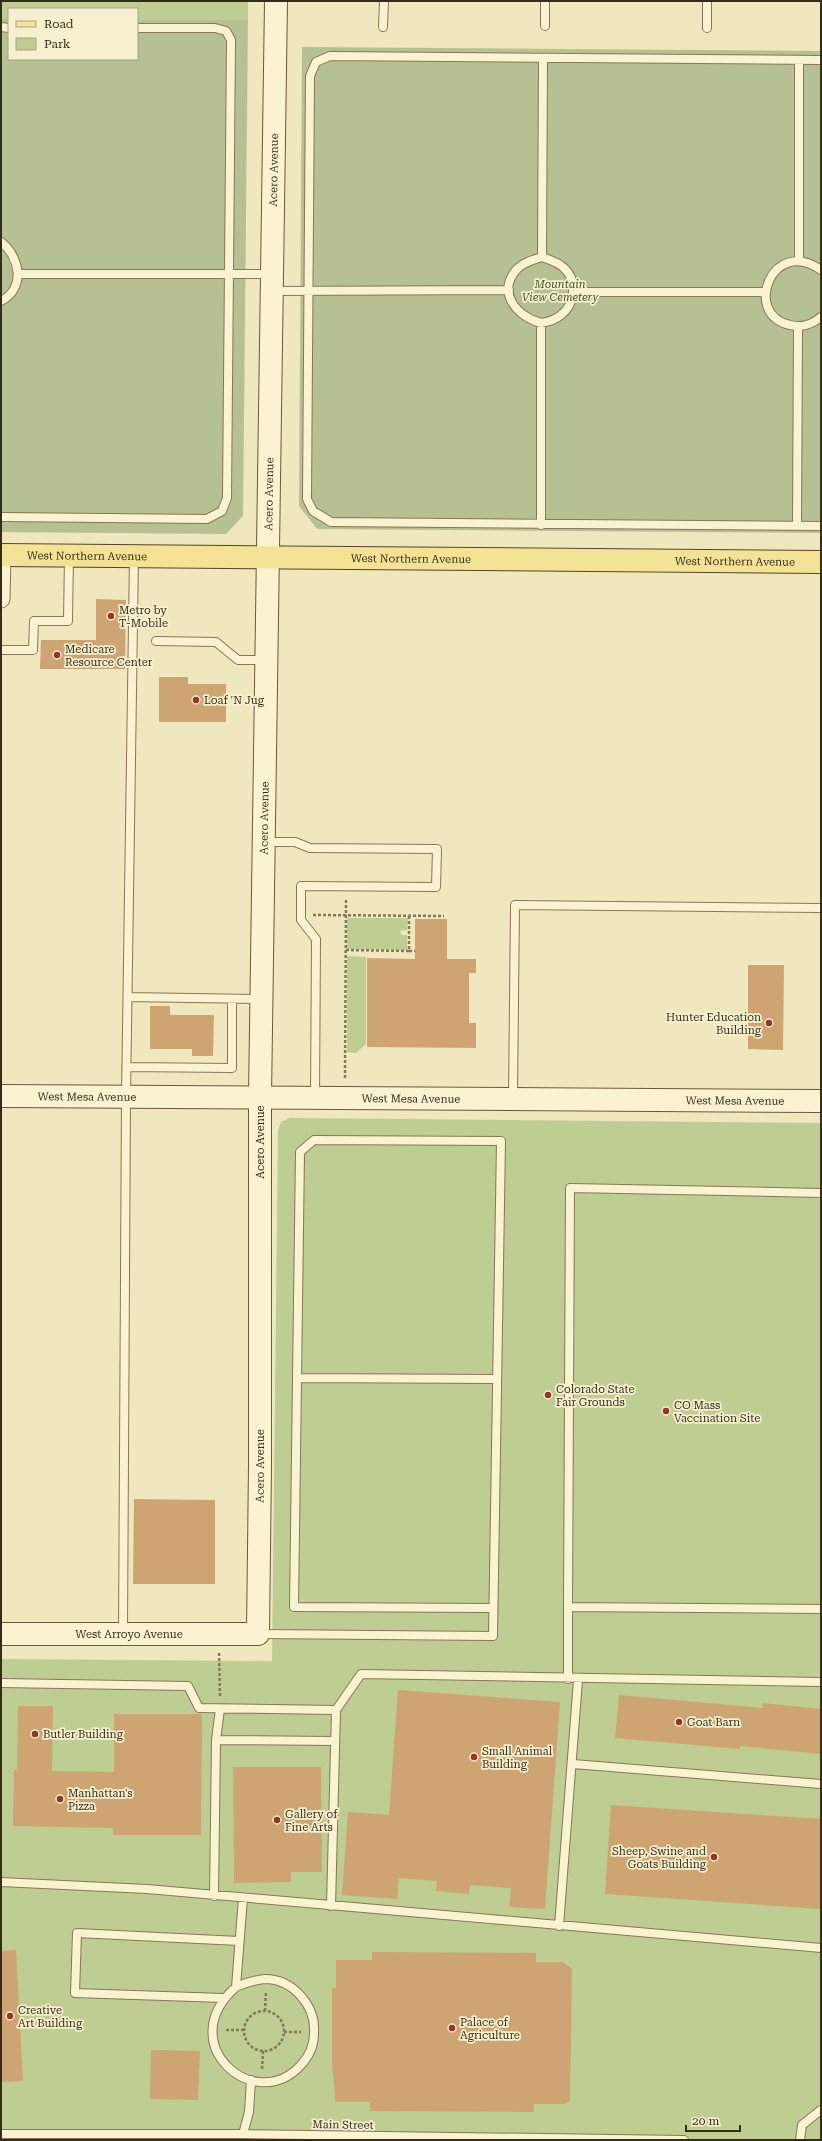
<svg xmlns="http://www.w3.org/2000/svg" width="822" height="2141" font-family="'Roboto Serif',serif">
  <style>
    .green { fill: #becd92 }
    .cemetery { fill: #b5c192 }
    .building { fill: #cea572 }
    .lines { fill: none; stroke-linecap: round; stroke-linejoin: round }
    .lane-casing { stroke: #877756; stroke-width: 10 }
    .street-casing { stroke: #877756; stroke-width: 19 }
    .secondary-casing { stroke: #69583a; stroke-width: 24 }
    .primary-casing { stroke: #54442b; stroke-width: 24 }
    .path { stroke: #877756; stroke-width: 2.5; stroke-dasharray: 3 2; stroke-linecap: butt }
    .lane { stroke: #faf3d1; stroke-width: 8 }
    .street { stroke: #faf3d1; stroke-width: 17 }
    .secondary { stroke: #faf3d1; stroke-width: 22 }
    .primary { stroke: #f4e394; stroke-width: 22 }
    .poi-dot { fill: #983425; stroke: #f6f0ce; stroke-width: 1.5 }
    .labels { text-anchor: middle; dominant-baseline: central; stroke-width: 3.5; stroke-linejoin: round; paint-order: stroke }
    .street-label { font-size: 11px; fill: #362c1b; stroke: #f6f0ce }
    .park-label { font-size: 11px; font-style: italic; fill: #405321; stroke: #f6f0ce }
    .poi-label { font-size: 11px; fill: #362c1b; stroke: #f6f0ce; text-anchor: start }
  </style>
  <rect width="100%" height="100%" fill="#efe7be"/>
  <path class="green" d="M1,1H248V20H137V9H9V19H1Z
    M347,918H408L407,930L400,931L402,935H407V950L347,949Z
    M347,956L366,957V1044L356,1053L347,1052Z
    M290,1118L821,1123V2140H1V1659L272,1661L278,1131L281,1122Z"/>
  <path class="cemetery" d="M1,19H9V59H137V20H248L243,516L226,534L1,532Z
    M302,47L821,51V533L317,529L299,506Z"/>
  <path class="building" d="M96,599L126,600L125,669H40L41,640H96Z
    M159,677H188V684H226V722H159Z
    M415,919H447V959H476V973H469V1023H476V1048L367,1047V958L415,959Z
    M748,965H784L783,1050L748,1049Z
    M150,1006H170V1015H214L213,1056H192V1049H150Z
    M134,1499L215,1500V1584H133Z
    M398,1690L560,1702L545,1909L509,1907L511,1888L470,1885L469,1894L436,1891L437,1881L399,1878L397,1899L342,1895L348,1812L389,1815Z
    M619,1695L763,1708V1703L821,1709V1754L740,1746V1749L615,1738Z
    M18,1706H53L52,1771L114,1772V1714H202L201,1835H113V1828L13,1826L14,1770H17Z
    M233,1767H321L322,1872H291V1882L234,1883Z
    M611,1805L821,1819V1909L605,1894Z
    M16,1950L23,2081L1,2082V1951Z
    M372,1952L536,1953V1962H563L572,1969L570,2101L564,2104H534V2112L370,2111V2102H335L334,2081L332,2068V1988H336V1960H372Z
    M151,2050L200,2051L198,2100L150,2099Z"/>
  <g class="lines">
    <g class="lane-casing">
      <path id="lane" d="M545,26V1
        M1,27L9,28
        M383,27L384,1
        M707,28V1
        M821,60L330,56L316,62L310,76L307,499L313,511L331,522L821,526
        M1,242C20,257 26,288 1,301
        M542,257C550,260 558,262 564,268C578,281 575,304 561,315C555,320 548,322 541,323C517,317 496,292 517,269C524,262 533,260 542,257Z
        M542,257L543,58
        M799,261V60
        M821,270C772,235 742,315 790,325C802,328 811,325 821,317
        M18,274H271
        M273,291L509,290
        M574,292H765
        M541,323V525
        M1,517L207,519L222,511L227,498L231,40L226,31L215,28H137
        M797,526L798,327
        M156,641L216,642L238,660H265
        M1,650H33L34,621H68L69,556
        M265,842H295L310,848L437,849L436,887L301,886V920L316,939L315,1097
        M128,997L261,999
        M127,1067L232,1068V999
        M513,1097L515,905L821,908
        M821,1193L570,1188L568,1607L821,1609
        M297,1378L497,1379
        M568,1607V1679
        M123,1633L126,1097L134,556
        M259,1634L493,1636L501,1141L314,1140L300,1152L294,1607L493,1608
        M1,1683L188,1686L199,1708L336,1710L361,1674L821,1682
        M216,1740L335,1741
        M573,1764L821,1784
        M1,1882L147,1889L821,1948
        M214,1896L216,1740L220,1709
        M331,1906L336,1710
        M559,1926L578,1680
        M236,1987C245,1983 254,1980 265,1979C293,1979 316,2006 314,2033C314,2046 309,2057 300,2066C254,2115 172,2043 236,1987L243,1898
        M223,1998L75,1993L77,1933L239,1941
        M1,2134H243L684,2140
        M243,2134L249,2112L251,2080
        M800,2140L802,2125L821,2110"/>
    </g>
    <g class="street-casing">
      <path id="street" d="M1,599L2,555"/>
    </g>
    <g class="secondary-casing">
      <g id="secondary">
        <path id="s1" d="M1,1096L821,1101"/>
        <path id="s2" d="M1,1634H258L260,1465V1097L276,1"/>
      </g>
    </g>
    <g class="primary-casing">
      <g id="primary">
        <path id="s3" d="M1,555L821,562"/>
      </g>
    </g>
    <path class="path" d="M313,915L444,916
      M346,950L409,951V916
      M409,951H415
      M345,1078L346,899
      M219,1653L220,1696
      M244 2031a20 20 0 1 1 40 0a20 20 0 1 1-40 0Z
      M265,2011L266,1991
      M226,2030H243
      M284,2032H301
      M262,2069L263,2051"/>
    <use href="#lane" class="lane"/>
    <use href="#street" class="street"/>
    <use href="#secondary" class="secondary"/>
    <use href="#primary" class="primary"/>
  </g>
  <g class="poi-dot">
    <circle cx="111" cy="616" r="4"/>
    <circle cx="57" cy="655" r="4"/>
    <circle cx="196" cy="700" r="4"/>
    <circle cx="769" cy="1023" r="4"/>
    <circle cx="548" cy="1395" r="4"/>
    <circle cx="666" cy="1411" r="4"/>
    <circle cx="679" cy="1722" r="4"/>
    <circle cx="35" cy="1734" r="4"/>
    <circle cx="474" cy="1757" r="4"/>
    <circle cx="60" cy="1799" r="4"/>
    <circle cx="277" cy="1820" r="4"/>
    <circle cx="714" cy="1857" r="4"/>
    <circle cx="10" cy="2016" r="4"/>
    <circle cx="452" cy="2028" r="4"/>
  </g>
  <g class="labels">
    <g class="street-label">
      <text stroke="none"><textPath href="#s2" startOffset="1721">Acero Avenue</textPath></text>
      <text stroke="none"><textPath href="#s2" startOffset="1397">Acero Avenue</textPath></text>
      <text stroke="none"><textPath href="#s3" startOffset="86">West Northern Avenue</textPath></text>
      <text stroke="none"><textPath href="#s3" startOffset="410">West Northern Avenue</textPath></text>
      <text stroke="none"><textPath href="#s3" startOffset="734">West Northern Avenue</textPath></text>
      <text stroke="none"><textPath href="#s2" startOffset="1073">Acero Avenue</textPath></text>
      <text stroke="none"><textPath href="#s1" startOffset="86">West Mesa Avenue</textPath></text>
      <text stroke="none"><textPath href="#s1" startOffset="410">West Mesa Avenue</textPath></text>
      <text stroke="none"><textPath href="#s1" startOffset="734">West Mesa Avenue</textPath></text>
      <text transform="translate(260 1142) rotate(-90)">Acero Avenue</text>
      <text stroke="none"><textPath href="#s2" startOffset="425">Acero Avenue</textPath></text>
      <text stroke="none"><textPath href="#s2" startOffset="128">West Arroyo Avenue</textPath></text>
      <text transform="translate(343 2125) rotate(1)">Main Street</text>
    </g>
    <g class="park-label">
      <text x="560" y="284">Mountain<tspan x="560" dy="13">View Cemetery</tspan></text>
    </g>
    <g class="poi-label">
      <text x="119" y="610">Metro by<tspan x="119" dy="13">T-Mobile</tspan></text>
      <text x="65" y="649">Medicare<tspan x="65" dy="13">Resource Center</tspan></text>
      <text x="204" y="700">Loaf 'N Jug</text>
      <text x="761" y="1017" text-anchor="end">Hunter Education<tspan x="761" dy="13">Building</tspan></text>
      <text x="556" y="1389">Colorado State<tspan x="556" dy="13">Fair Grounds</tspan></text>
      <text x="674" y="1405">CO Mass<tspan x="674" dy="13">Vaccination Site</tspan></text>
      <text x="687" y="1722">Goat Barn</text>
      <text x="43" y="1734">Butler Building</text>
      <text x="482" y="1751">Small Animal<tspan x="482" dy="13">Building</tspan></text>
      <text x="68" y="1793">Manhattan's<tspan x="68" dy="13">Pizza</tspan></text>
      <text x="285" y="1814">Gallery of<tspan x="285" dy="13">Fine Arts</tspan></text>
      <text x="706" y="1851" text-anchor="end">Sheep, Swine and<tspan x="706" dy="13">Goats Building</tspan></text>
      <text x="18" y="2010">Creative<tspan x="18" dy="13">Art Building</tspan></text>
      <text x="460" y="2022">Palace of<tspan x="460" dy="13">Agriculture</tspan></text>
    </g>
  </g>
  <rect width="822" height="2141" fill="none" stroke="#362c1b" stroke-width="4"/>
  <rect x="8" y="8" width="130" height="52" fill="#f6f0ce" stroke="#a9a286"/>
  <rect x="16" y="21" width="20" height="6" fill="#f4e394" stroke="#a9a286"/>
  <text x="44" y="28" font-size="12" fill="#362c1b">Road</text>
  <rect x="16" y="38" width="20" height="12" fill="#becd92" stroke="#a9a286"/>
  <text x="44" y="48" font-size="12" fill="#362c1b">Park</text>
  <path d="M686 2125v6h54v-6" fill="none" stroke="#362c1b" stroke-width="2"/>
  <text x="692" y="2125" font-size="12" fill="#362c1b" stroke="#f6f0ce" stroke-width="3" paint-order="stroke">20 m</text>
</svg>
